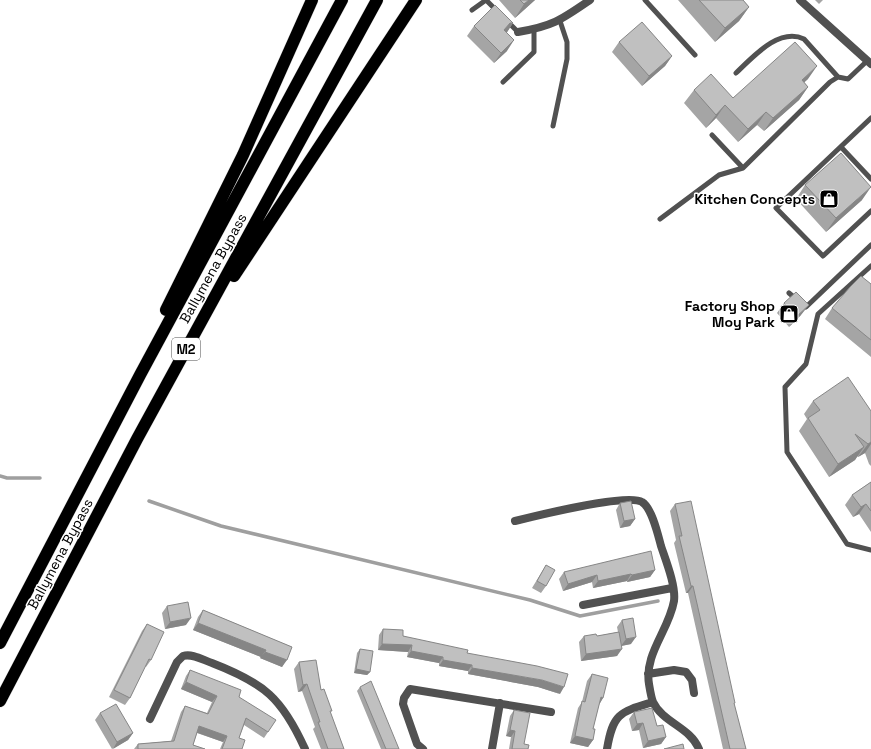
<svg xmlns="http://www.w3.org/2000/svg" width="871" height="749" font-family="'Space Grotesk',sans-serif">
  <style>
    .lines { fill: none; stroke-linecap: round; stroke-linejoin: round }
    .stream { stroke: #9f9f9f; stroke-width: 3.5 }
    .motorway-casing { stroke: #dbdbdb; stroke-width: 13 }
    .service { stroke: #515151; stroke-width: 5 }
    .minor { stroke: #515151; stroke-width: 8 }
    .motorway { stroke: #000; stroke-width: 12 }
    .wall { fill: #a5a5a5 }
    .shaded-wall { fill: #868686 }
    .building { fill: #c0c0c0; stroke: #868686 }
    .labels { text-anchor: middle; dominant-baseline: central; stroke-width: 3; stroke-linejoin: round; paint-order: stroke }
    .shield { fill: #fff; stroke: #4c4c4c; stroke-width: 1 }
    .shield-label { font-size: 13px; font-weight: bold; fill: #000 }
    .poi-label { font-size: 14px; font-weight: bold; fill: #000; stroke: #fff; text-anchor: end }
    .street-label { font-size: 14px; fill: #000; stroke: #fff }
  </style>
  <rect width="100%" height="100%" fill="#fff"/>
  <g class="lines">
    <path class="stream" d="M0,476L7,478H40
      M149,501L221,526L530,600L580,616L658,601"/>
    <g class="motorway-casing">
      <path id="motorway" d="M234,276L416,0
        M166,310L243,155L312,0
        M0,643L140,375L342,0
        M0,701L137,439L377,0"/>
    </g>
    <path class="service" d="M645,0L695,55
      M472,10L486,0L497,11
      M507,21L518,32
      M736,73C753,57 779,27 804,39L838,77
      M503,82L534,52V29
      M871,118L776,208L823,256L871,211
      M553,126L567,59V42L560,21
      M712,135L743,168L830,82L838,77L848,79L867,61
      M841,147L871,179
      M660,219L719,175L743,168
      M871,266L818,314L806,364L785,387L787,452L847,544L871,550
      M789,293L796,299
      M804,305L806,307L871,245"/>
    <path class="minor" d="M800,0L871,64
      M518,32C553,26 561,20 590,0
      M515,521C535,516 628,493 642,502C652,508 658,535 661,546C666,561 676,586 674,601C669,630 644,654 649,684C650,690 651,697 653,702C663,723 690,727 699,749
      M583,605L672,588
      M648,674L674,670L686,672L692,680L694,693
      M150,719L177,662L183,656C192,653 203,660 212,663C264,683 282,698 305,749
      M423,749L417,744L403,704L404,698L410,689L551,712
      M492,749L500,703
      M607,749C613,713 620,712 653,702"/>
    <use href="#motorway" class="motorway"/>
  </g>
  <path class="wall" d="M499,0H535L515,18Z
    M678,0H743L749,7L739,21L715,42Z
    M815,0H823L819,4Z
    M513,23L506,33L507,51L494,63L467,36L474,26Z
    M619,42L672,56L665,66L642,86L612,52Z
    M808,79L804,82L808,87L799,100L764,131L757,125L738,142L716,118L706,128L684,103L694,90L733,98Z
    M805,185L862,200L826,232L796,199Z
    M871,284V357L825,319L832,308Z
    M784,303L801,315L789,327L777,313Z
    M813,401L871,411V466L869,464L865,453L858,457L857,456L855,460L829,477L799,431L807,419L804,414Z
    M871,482V532L859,514L853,517L845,505L852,495Z
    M620,503L635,519L630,526L620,528L616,510Z
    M675,504L734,704L746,749H723L688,593H686L674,543L676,540L670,511Z
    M546,565V586L541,593L532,588Z
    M655,570L650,577L627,582V581L593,588L592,582L563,591L559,579L564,572Z
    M167,606L186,625L165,629L162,613Z
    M203,610L292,647L282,667L260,658L261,657L193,630L198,617Z
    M622,620L631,644L621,646L617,656L581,661L579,642L584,636H597L618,632L617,627Z
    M147,624L151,660L146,667L145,666L130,698L125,705L109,697L142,631Z
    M383,629L403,636L467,653L560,694L538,687L468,674V671L439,666V663L407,657L408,652L378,650L379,635Z
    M360,649L370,672L367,675L354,673L357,653Z
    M299,662L321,690L344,749H321L313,729L315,727L302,691L298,692L294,669Z
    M190,670L239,697L268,732L264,738L244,725L239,738L242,749H220L223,742L197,733L193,745L205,749H134L138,744L171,741L181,712L185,706L207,713L212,702L181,689L186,676Z
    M592,674L603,698L599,704L593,729V740L588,747L570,743L578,708L582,702L587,681Z
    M360,687L399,749H381L357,691Z
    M514,710L524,744L528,749H509L511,737L506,736L510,716Z
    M634,712L657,726L666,737L661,744L643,748L639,730L632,731L629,719Z
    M100,713L133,733L128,740L112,749L95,720Z"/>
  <path class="shaded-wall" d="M529,0H535L515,18L524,4Z
    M749,7L739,21L715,42L725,28Z
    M510,23H513L506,34L504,30Z
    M514,40L507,51L494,63L501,53Z
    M672,56L665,66L642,86L649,76Z
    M817,66L808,79L793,93L802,80Z
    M808,87L799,100L764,131L773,118Z
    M725,105L716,118L706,128L716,115Z
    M766,112L757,125L738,142L748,129Z
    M871,187L862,200L826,232L836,218Z
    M809,305L801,315L789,327L797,316Z
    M871,442V444L865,453L858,457L868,444Z
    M864,447L855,460L829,477L838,464Z
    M866,504L859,514L853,517L861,507Z
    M635,519L630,526L620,528L624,521Z
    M655,570L650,577L627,582L632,575Z
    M631,574L627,581L593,588L598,581Z
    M597,575L592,582L563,591L568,584Z
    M691,586H693L688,593H686Z
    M191,618L186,625L165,629L170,622Z
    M198,623L266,650L261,657L193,630Z
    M636,637L631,644L621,646L626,639Z
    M382,644L412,645L408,652L378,650Z
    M622,649L617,656L581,661L586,654Z
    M411,651L443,657L439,663L407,657Z
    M265,652L287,660L282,667L260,658Z
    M443,660L472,665L468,671L439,666Z
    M472,668L542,680L564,687L560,694L538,687L468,674Z
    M356,669L370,672L367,675L354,673Z
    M186,682L217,696L212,702L181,689Z
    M307,684L302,691L298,692L303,685Z
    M601,697L603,698L599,705Z
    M643,723L639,730L632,731L637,724Z
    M199,726L227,736L223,742L195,732Z
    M510,730L515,731L511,737L506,736Z
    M133,733L128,740L113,749L117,742Z
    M575,736L593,740L588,747L570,743Z
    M666,737L661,744L643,748L648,741Z"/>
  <path class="building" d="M520,0H529L524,4Z
    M699,0H743L749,7L725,28Z
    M495,5L513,23H510L504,30L514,40L501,53L474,26Z
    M642,22L672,56L649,76L619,42Z
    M795,42L817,66L802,80L808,87L773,118L766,112L748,129L725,105L716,115L694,90L711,74L733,98Z
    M841,153L871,187L836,218L805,185Z
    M861,276L871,284V340L832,308L850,287Z
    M796,292L809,305L797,316L784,303Z
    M848,377L871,411V442L868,444L855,434L864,447L838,464L808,418L820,410L813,401Z
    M871,482V511L866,504L861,507L852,495Z
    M631,501L635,519L624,521L620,503Z
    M691,501L735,703H734L746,749H730L693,586H691L679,536H682L675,504Z
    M651,551L655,570L632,575L631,574L598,581L597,575L568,584L564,572Z
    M546,565L555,570L546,586L537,581Z
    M188,602L191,618L170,622L167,606Z
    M203,610L292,647L287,660L265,652L266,650L198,623Z
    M633,618L636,637L626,639L622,620Z
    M147,624L164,632L151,660L149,659L130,698L114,690Z
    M383,629L403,630V636L468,650L467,653L537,666L568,674L564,687L542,680L472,668V665L443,660V657L411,651L412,645L382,644Z
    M619,632L622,649L586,654L584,636L596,634L597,636Z
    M360,649L373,651L370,672L356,669Z
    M316,660L321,690L324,689L332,711H330L344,749H328L318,722H320L307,684L303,685L299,662Z
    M190,670L241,690L239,697L276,720L268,732L246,718L239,738L245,740L242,749H222L227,736L199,726L193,745L205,749H138V744L174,741L185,706L208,714L217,696L186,682Z
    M592,674L608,678L603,698L601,697L593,729H595L593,740L575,736L582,701L585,702Z
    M371,681L399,749H386L360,687Z
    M116,704L133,733L117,742L100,713Z
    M652,708L657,726L663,725L666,737L648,741L643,723L637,724L634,712Z
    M514,710L530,713L524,744L529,745L528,749H512L515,731L510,730Z
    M683,744L684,749H664Z"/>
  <defs>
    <g id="shop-square" transform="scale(1)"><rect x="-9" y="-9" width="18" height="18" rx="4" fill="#000" stroke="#fff"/><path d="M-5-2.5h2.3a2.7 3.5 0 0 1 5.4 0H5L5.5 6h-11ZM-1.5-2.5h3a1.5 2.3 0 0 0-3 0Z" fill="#fff"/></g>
  </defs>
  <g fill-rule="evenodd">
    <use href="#shop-square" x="829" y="199"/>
    <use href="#shop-square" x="789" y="314"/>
  </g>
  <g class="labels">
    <rect class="shield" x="172" y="338" width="28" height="22" rx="3"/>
    <g class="shield-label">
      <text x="186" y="349">M2</text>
    </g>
    <g class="poi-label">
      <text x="815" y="199">Kitchen Concepts</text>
      <text x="775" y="306">Factory Shop<tspan x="775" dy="16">Moy Park</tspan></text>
    </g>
    <g class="street-label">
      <text transform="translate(213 268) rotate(-61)">Ballymena Bypass</text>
      <text transform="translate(60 554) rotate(-62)">Ballymena Bypass</text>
    </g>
  </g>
</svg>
